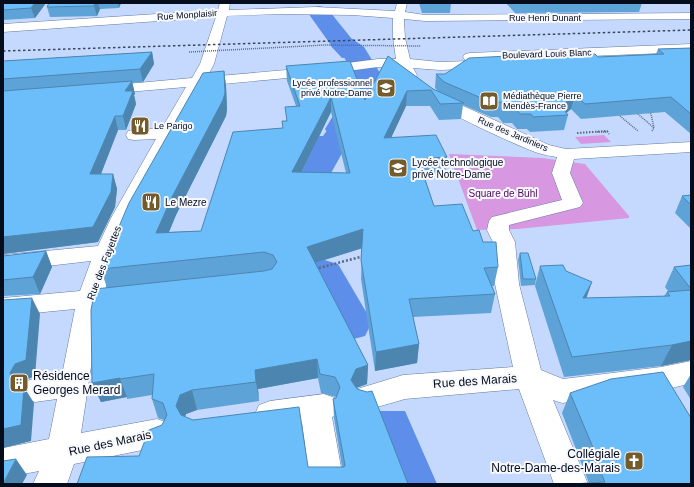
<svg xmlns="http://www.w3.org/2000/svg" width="694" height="487" font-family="Arial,sans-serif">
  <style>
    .green { fill: #d897e1 }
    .water { fill: #5d8eea }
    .pier { fill: #c5d9fe }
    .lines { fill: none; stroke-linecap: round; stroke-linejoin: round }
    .river { fill: #5d8eea; fill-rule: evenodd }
    .minor-casing { stroke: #647aa3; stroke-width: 1 }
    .path-far2 { stroke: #5c6981; stroke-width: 1.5; stroke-dasharray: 1 1; stroke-linecap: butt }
    .path-far1 { stroke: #5c6981; stroke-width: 2; stroke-dasharray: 1.5 1.5; stroke-linecap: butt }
    .path { stroke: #5c6981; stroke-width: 2.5; stroke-dasharray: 2 2; stroke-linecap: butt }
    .minor { fill: #fff; fill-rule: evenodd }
    .rail { stroke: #3c465b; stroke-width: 1.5; stroke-dasharray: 2.5 2.5; stroke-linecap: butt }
    .path-bridge { stroke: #5c6981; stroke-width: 1.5; stroke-dasharray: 1 1; stroke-linecap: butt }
    .wall { fill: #5da3d8; fill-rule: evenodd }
    .shaded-wall { fill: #4c85b0 }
    .building { fill: #6cbefb; stroke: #4c85b0; fill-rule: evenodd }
    .labels { text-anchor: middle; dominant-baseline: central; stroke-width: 4; stroke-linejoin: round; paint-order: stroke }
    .far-street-label { font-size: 9px; fill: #050c1b; stroke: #f7f9fe }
    .far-poi-label { font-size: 9px; fill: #050c1b; stroke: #f7f9fe; text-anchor: start }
    .poi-label { font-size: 10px; fill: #050c1b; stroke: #f7f9fe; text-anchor: start }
    .park-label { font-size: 10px; fill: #52085d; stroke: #f7f9fe }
    .street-label { font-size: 10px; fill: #050c1b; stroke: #f7f9fe }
    .near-poi-label { font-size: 12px; fill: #050c1b; stroke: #f7f9fe; text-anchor: start }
    .near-street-label { font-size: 12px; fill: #050c1b; stroke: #f7f9fe }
  </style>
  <rect width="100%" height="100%" fill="#c5d9fe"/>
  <path class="green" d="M604,135L611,142L581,144L575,137Z
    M449,154L542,158L585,164L629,216V218L517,229L477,230Z"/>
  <path class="water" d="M310,13H325L347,33L354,47L369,55L342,58L329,44L325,28Z
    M386,74L315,202L297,181L318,136H323L331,125L332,120H335L350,75Z
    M377,411H405L437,484H399Z"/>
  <path class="pier" d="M350,35L354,43L357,45H328L326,36Z"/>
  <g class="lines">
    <path class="river" d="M319,6L327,8L351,38L364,47L383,78L382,85L354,136L342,139L330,136L325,129L352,85L355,78L344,57L333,48L308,13L311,8Z
      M321,259L338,264L372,322L365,336L346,341L327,336L297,275L304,264Z"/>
    <g class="minor-casing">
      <path id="minor" d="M220,3H230L229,10L316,7L395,11L397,3H407L405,12L425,15L691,13V19L425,21L404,19V21L405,38L410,59L440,62L469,61L465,60L463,57L465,54L470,53L691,44V52L489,60L493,61L495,64L493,67L488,68L440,70L413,68L417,75L415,78L410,79L405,78L399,67H378L309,76L201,86L131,218L117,252L105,290L112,292L115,298L112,304L100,307L81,433L157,419L168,423L172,433L168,443L157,447L74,464L67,484H33L39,471L3,478V448L49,439L57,399L35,402L25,398L21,390L25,382L35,378L62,375L75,309L3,316V298L80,291L91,261L3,271V255L98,246L111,218L156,139L134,140L128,139L126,135L128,131L162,128L186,87L104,94L99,93L97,90L99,87L104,86L192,78L200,64L216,17L3,32V24L218,10ZM280,14L352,15L393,18V38L396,59H378L309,68L207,77L214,64L227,16Z
        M435,93L549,145L566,149L691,142V152L574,159L570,173L583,203L580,207L509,225V230L515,242L519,284L541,370L563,379L661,367L691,361V383L661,391L562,403L553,400L588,484H554L519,389L405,399L367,410L357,407L352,398L357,389L403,375L513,367L495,284L493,242L487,230L489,221L492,217L562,200L552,173L557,157C551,156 544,155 538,153C522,148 435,108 427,98L430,95Z
        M324,394L335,398L339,407L335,416L332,417L344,484H310L302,423L270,427L259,423L255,414L259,405L270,401Z"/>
    </g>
    <path class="path-far2" d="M647,111L651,114L654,128L652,131
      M638,114L654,128
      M620,116L638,131
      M597,132H607"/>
    <path class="path-far1" d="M577,133L607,131L609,134"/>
    <path class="path" d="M315,269L364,256"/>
    <use href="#minor" class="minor"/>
    <path class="rail" d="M3,51L691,30"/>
    <path class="path-bridge" d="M189,52L325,45L421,46"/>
  </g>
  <path class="wall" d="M3,3H46L35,18L3,20Z
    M49,3H121L119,8L100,9L97,16L50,17L47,7Z
    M419,3H451L450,13H422Z
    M506,3H642L639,12L515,13Z
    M691,48V134L665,112L581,119L571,109L566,113L568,115L564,130L530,132L527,129H517L512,123H503L498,117H491L463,105L461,119L439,120L430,106H406L391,138L447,157L445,174L424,175L434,206L473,231L483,242L498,267L494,286H492L495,294L491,313L413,317L419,344L417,363L375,371L361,279L362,248L315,263L368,365L367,384L356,388L408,484L139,456L162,425L164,420L158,418L152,399V395L127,399V397L101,402L92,383L107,288L101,269L224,71L226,86L227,109L226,116L176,215L169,232L201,231L283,128L286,121L296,106L287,81L286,66L365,100L388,56L433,89L439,92L435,88L436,74H445L551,57H598L656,54L658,49ZM331,112L346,173L302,172L327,120ZM318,378L321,393L336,397V398L333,399L334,418L342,467H308L185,417L186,414L197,410L259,401L258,389Z
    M152,52L154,64L143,82L132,83L135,94L134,95L136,104L126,130H118L101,174H113L117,189L115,207L98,242L3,254V61Z
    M691,195V229L675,213L682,196Z
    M46,251L52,267L40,294L3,296V256Z
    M520,253L536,279L535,285L521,286L518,259Z
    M691,265V360L661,366L564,377L535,286L540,266L566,271L586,298L664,296L667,292L668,291L665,287L674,267Z
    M691,374V400L683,387Z
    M570,393L691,484L589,483L562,413Z"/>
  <path class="shaded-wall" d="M35,3H46L35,18L31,8Z
    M95,3H98L100,9L97,16L94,6Z
    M118,3H121L119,8Z
    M152,52L154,64L143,82L140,69Z
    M224,71L226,86L227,109L226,116L176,215L161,251L156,233Z
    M132,81L135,94L134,95L136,104L126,130L123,116L125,91Z
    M407,91L406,106L383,155L384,138Z
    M575,95L571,109L564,115L561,106Z
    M331,97V112L293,189L292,172Z
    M115,116L118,130L95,189L90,174Z
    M113,174L117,189L115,207L98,242L3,254V237Z
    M363,229V248L308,265L307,247Z
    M46,251L52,267L40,294L33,277Z
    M592,282L585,302L583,298Z
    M32,298L40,314L35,376L24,381L20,389L24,387L34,403L31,441L3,448V429L14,382L10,373L15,364Z
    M691,341V360L661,366L672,345Z
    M419,344L417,363L375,371L376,352Z
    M317,359L318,378L258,389L259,401L256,382L255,370Z
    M368,365L367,384L356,388L351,380L356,369Z
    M120,378V379L127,397L101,402L92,383Z
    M192,390L197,410L186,414L182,425L176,406L180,395Z
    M16,459L27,475L22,484H3Z"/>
  <path class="building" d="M3,3H35L31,8L3,10Z
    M49,3H95L94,6L47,7Z
    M691,48V114L671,97L585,104L575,95L561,106L568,115L533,117L531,114H520L515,108H506L501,102L493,103L444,82L436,74H445L469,58L547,54L551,57L595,54L598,57L664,54L658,49Z
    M152,52L140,69L3,79V61Z
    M388,56L433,89L464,103L440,104L431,90L407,91L384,138L436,135L447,157L418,159L434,206L462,204L473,231L479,230L483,242H496L498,267L484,268L495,294L409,299L419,344L376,352L361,260L363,229L307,247L368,365L356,369L351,380L357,389L367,392L372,391L408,484H77L87,457L139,456L149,430L162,425L167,415L163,403L152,399L154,374L120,379V378L92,383L91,310L95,289L264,271L272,269L277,262L273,255L264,252L101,269L129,203L203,73L224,71L225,93L223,100L172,197L156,233L201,231L233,132L283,128L282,121H287L285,107L300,106L286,66L350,61L365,100ZM331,97L350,173L292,172L327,105ZM317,359L320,374L335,377L340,387L336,398L333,399L345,465L344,467H308L299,407L193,420L181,415L176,406L180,395L192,390L256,382L255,370Z
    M132,81L125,91H133L123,116H115L90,174H113L111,192L93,227L3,237V91Z
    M691,195V205L682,196Z
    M46,251L33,277L3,280V256Z
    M520,253H528L536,279H523Z
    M563,265L566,271L592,282L583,298L670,296L667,292L691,290V341L672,345L572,357L540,266Z
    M691,265V289L674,267Z
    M32,298L26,360L15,364L10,373L14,382L24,387L21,425L3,429V300Z
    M663,372L691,418V484H572L605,482L598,466L600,464L570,393L611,379Z
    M16,459L3,484V461Z"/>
  <defs>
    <g id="school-square" transform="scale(1)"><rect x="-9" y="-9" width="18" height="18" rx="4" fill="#745b2c" stroke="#f7f9fe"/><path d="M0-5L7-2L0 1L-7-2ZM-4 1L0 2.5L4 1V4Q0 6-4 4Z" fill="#fff"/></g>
    <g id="library-square" transform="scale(1)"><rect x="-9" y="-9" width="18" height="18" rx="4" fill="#745b2c" stroke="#f7f9fe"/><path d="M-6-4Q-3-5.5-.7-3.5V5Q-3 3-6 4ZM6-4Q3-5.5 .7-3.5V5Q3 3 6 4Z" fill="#fff"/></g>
    <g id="restaurant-square" transform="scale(1)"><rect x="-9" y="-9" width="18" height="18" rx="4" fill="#745b2c" stroke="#f7f9fe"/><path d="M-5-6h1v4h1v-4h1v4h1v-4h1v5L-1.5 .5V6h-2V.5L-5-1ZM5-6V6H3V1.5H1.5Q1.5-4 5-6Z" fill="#fff"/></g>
    <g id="building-square" transform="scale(1)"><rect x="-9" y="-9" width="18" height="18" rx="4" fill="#745b2c" stroke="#f7f9fe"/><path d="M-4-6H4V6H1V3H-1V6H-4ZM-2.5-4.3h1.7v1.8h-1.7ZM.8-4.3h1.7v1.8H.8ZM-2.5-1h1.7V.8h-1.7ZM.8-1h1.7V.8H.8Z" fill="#fff"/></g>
    <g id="church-square" transform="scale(1)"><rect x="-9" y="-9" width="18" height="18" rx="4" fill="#745b2c" stroke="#f7f9fe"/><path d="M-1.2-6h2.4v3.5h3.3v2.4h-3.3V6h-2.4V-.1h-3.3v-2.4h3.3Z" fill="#fff"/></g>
  </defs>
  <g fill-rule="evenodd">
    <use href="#school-square" x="386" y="88"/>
    <use href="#library-square" x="489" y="101"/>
    <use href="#restaurant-square" x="140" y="126"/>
    <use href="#school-square" x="398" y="168"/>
    <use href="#restaurant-square" x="151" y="202"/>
    <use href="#building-square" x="19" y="383"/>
    <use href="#church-square" x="634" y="461"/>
  </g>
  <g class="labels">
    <g class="far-street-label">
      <text transform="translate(187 15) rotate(-4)">Rue Monplaisir</text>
      <text x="545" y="18">Rue Henri Dunant</text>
      <text transform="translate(547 54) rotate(-2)">Boulevard Louis Blanc</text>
      <text transform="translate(513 134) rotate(23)">Rue des Jardiniers</text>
    </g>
    <g class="far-poi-label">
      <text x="372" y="83" text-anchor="end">Lycée professionnel<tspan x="372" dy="10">privé Notre-Dame</tspan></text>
      <text x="503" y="96">Médiathèque Pierre<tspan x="503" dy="10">Mendès-France</tspan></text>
      <text x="154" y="126">Le Parigo</text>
    </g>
    <g class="poi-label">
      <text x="412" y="162">Lycée technologique<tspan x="412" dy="12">privé Notre-Dame</tspan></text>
      <text x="165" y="202">Le Mezre</text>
    </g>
    <g class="park-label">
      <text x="503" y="193">Square de Bühl</text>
    </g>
    <g class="street-label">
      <text transform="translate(104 263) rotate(-69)">Rue des Fayettes</text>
    </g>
    <g class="near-poi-label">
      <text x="33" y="376">Résidence<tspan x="33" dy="14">Georges Merard</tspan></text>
      <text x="620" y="454" text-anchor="end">Collégiale<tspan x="620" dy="14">Notre-Dame-des-Marais</tspan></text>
    </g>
    <g class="near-street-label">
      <text transform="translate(475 381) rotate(-4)">Rue des Marais</text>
      <text transform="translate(110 443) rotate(-12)">Rue des Marais</text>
    </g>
  </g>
  <rect width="694" height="487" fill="none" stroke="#050c1b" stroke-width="8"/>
</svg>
